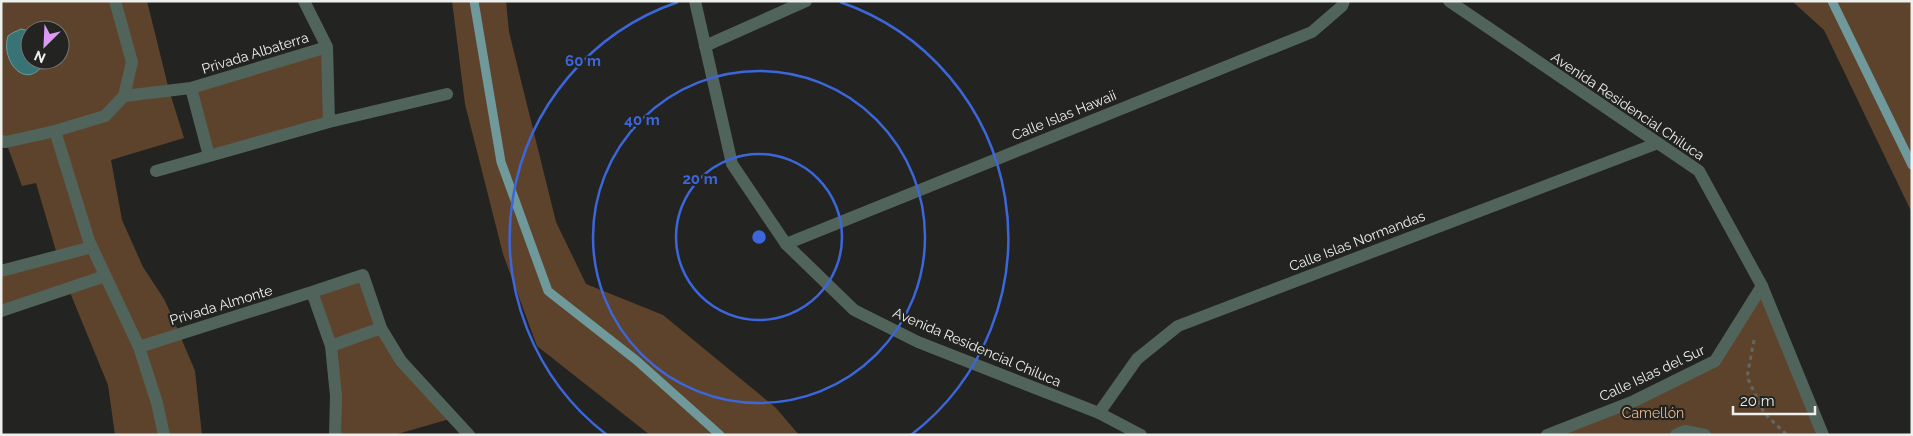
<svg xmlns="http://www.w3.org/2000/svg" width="1913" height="436" font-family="Raleway,sans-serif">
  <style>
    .green { fill: #5e432c; fill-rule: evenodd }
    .water { fill: #387476; stroke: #6f999a }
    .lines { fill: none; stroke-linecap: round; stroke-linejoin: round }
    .stream { stroke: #6f999a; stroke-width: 9 }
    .path { stroke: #656663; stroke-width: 3; stroke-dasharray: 4 4; stroke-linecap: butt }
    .minor { stroke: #51645b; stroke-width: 12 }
    .tertiary { stroke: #51645b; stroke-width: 12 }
    .ring { fill: none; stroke: #3c66db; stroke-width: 2.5 }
    .labels { text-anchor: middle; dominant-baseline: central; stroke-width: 4.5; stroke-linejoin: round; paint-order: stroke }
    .street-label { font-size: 14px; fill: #eef0ed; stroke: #232421 }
    .park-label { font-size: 14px; fill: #eeb385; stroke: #232421 }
    .centre { fill: #3c66db; stroke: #232421; stroke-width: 2.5 }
    .ring-label { font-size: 15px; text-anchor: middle; font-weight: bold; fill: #3c66db; stroke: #232421; stroke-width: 4.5; stroke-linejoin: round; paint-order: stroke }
  </style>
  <rect width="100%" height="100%" fill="#232421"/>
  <path class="green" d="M1,1H147L169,90L184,138L111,160L122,220L143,267L164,299L171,314L195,371L202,435H115L108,385L69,290L1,309V267L56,251L36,183L22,186L6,142L1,141ZM30,30H60V60H30Z
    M452,1H506L509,32L556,222L586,284L663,315L776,408L799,435H650L537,346L503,254L465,104Z
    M1792,1H1912V213L1824,30Z
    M327,47L329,122L209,156L191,88Z
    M363,275L381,328L453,418L394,435H335L331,346L312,292Z
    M1762,286L1823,435H1542L1715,361Z"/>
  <path class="water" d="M21,29L30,31V60H46C28,94 0,62 8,36C11,33 17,31 21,29Z"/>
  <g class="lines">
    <path class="stream" d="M474,1L501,162L548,291L636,360L720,435
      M1832,1L1912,165"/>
    <path class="path" d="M1754,340L1747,377L1764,413L1787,435"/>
    <path class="minor" d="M304,1L327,47L329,122
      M705,46L806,1
      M191,88L209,156
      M124,96L191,88L327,47
      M156,171L329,122L447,94
      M786,244L1312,32L1342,6L1344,1
      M1,271L92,247
      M312,292L331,346L336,396L335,435
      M1,311L105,276
      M331,346L381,328
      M139,347L312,292L363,275L381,328L401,361L469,435
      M1099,413L1137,359L1178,326L1658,143
      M1547,435L1634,401L1715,361L1762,286
      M1676,435L1685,431L1705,435"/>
    <path class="tertiary" d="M695,1L732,164L786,244L854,310L918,342L1099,413L1141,435
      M1449,1L1699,171L1762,286L1823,435
      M55,131L89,241L139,347L157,403L164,435
      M1,141L6,142L55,131L105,116L124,96L132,62L115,1"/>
  </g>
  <g class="ring">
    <circle cx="759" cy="237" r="83"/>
    <circle cx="759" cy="237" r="166"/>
    <path d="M607 435A249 249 0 0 1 678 2M840 2A249 249 0 0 1 911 435"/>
  </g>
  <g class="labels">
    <g class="street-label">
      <text transform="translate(255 53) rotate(-17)">Privada Albaterra</text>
      <text transform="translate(1628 106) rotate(34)">Avenida Residencial Chiluca</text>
      <text transform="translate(1064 115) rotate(-22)">Calle Islas Hawaii</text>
      <text transform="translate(1357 241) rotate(-21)">Calle Islas Normandas</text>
      <text transform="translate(221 305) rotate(-17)">Privada Almonte</text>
      <text transform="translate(977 347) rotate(23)">Avenida Residencial Chiluca</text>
      <text transform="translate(1652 373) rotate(-25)">Calle Islas del Sur</text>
    </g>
    <g class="park-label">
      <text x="1653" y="413">Camellón</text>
    </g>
  </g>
  <circle cx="759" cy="237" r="8" class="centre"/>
  <g class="ring-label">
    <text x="583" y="66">60 m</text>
    <text x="642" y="125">40 m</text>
    <text x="700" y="184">20 m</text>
  </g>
  <rect width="1913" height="436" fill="none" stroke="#eef0ed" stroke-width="5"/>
  <g transform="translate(45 45) rotate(204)"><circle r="24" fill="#232421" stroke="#747673"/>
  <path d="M0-4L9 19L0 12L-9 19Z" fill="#da9af6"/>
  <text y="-8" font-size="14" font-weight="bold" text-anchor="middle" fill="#eef0ed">N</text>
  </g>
  <path d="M1733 406v8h82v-8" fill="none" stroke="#eef0ed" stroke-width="2.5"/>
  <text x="1740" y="406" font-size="15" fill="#eef0ed" stroke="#232421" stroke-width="4" paint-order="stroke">20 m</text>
</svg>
